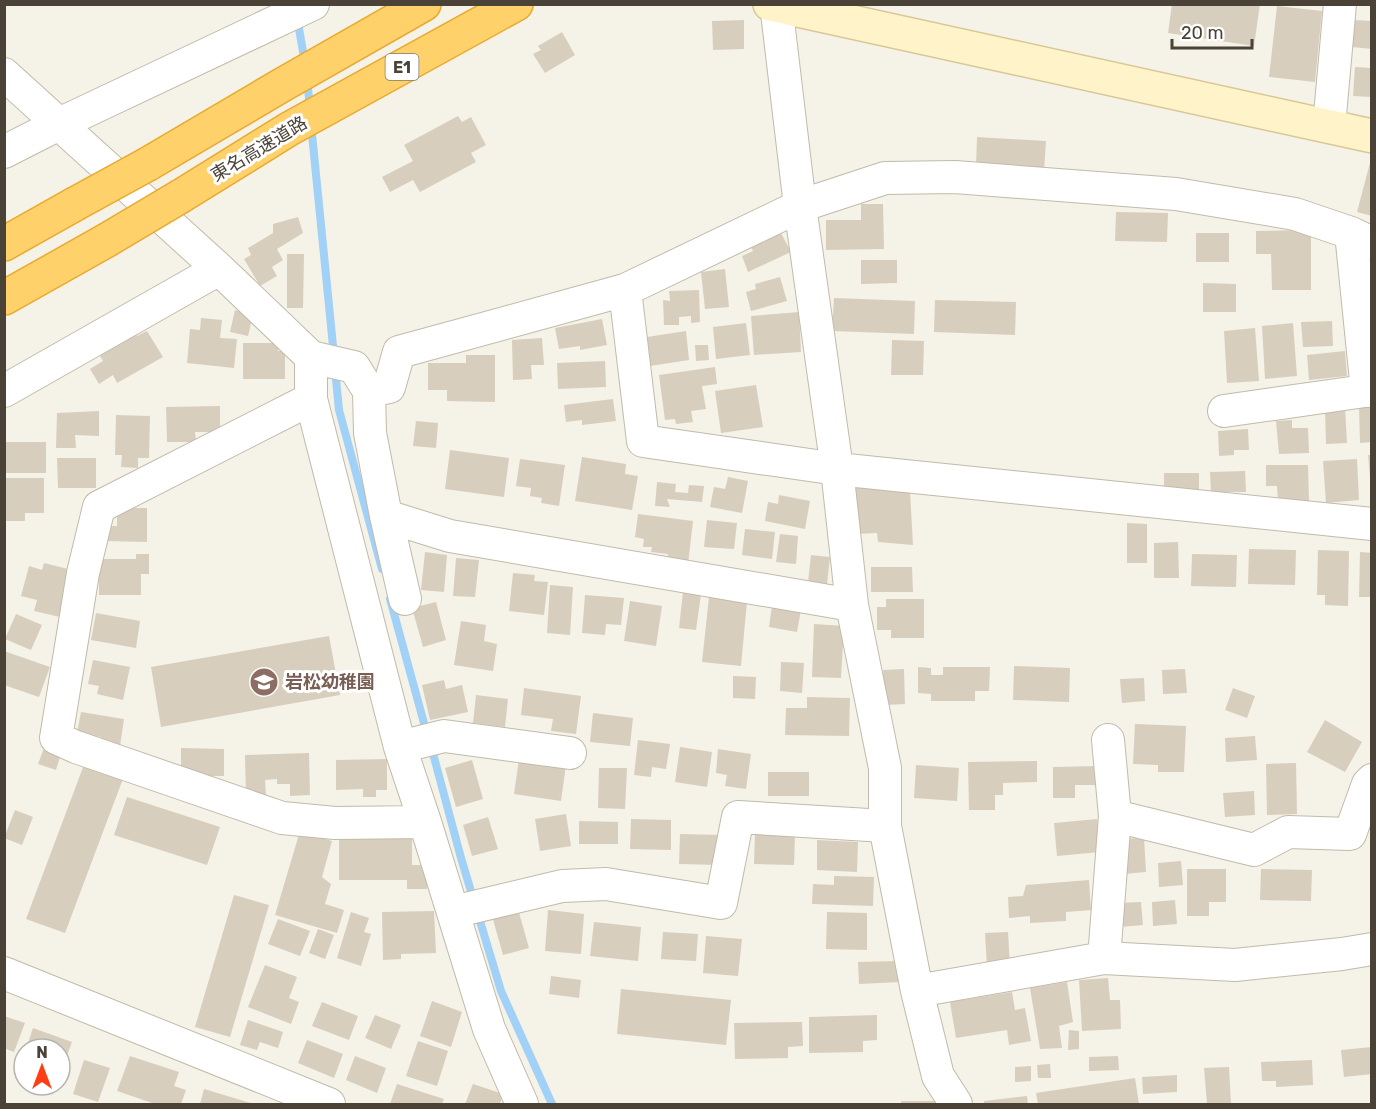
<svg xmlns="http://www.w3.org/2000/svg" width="1376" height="1109" font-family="Rubik,'Noto Sans JP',sans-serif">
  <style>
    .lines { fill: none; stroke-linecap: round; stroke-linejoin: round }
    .stream { stroke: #a1d1f6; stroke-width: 8 }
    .building { fill: #d8cebd }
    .street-casing { stroke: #c2baaa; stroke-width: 34 }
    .secondary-casing { stroke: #d9c895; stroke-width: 36 }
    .highway-casing { stroke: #e9a92f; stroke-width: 36 }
    .street { stroke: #fff; stroke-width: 32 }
    .secondary { stroke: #fff3c9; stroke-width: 33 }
    .highway { stroke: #ffd16a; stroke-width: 33 }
    .highway-bridge-casing { stroke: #e9a92f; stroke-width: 36; stroke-linecap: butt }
    .highway-bridge { stroke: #ffd16a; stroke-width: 33 }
    .labels { text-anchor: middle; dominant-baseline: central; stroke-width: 6; stroke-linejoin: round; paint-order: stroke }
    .shield { fill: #fff; stroke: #807b72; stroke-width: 1.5 }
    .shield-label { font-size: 16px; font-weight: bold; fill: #4a4236 }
    .street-label { font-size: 18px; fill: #4a4236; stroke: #fff }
    .education-label { font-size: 18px; font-weight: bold; fill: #785e54; stroke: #fff; text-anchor: start }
  </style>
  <rect width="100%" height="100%" fill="#f5f2e8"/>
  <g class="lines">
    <path class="stream" d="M297,17L305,63
      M307,79L310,108
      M311,124L334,356
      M335,369L339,410L382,569
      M390,599L427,734
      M431,746L461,858L501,991L552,1104"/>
  </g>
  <path class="building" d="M1172,4H1260L1254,46L1168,33Z
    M1277,6L1322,11L1315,82L1269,77Z
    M744,20V49L713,50L712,21Z
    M1354,20L1372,21V49L1352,47Z
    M562,32L575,55L545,73L533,54L541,50L538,46Z
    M1355,67L1372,68V97L1353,96Z
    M458,116L462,122L471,117L486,145L471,153L476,162L420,192L413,180L390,192L382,177L413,161L404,145Z
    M977,137L1046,141L1044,171L976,168Z
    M1371,159H1372V216L1357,212Z
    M861,204H883L884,249L826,250V220H861Z
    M1116,212L1168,213L1167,242L1115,241Z
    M298,217L303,233L277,249L283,260L272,267L277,276L260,286L244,259L251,255L248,248L273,233V224Z
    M1311,230V290H1272L1271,254H1256V231Z
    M781,233L791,252L748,272L742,256L753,251L751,247Z
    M1196,233H1229V262H1196Z
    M287,254H304L303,308H287Z
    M861,260H897V283L861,284Z
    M725,269L729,307L705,309L701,272Z
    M780,277L787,301L751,311L746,292L756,289L755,284Z
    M1203,283L1236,284V312H1203Z
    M699,290L700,322L691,323V316L679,317V325H664L663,300L670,301L669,291Z
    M834,298L915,301L914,334L832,331Z
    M935,300L1016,302L1015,335L934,332Z
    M235,310L253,315L248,336L230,332Z
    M799,312L801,352L754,355L751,316Z
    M201,318L222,320L220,338L237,339L234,368L187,363L190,329L200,330Z
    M602,319L607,345L580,350V346L559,349L555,328Z
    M1332,321L1333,346L1303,347L1301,322Z
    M746,323L750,355L716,359L713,327Z
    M1293,323L1297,376L1265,379L1262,326Z
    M1255,328L1259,381L1227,383L1224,331Z
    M134,330L137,336L147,331L163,357L117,383L113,375L99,384L90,369L103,361L97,351Z
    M686,331L689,360L650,366L647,337Z
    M542,338L544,365H531L532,379L513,380L512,340Z
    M892,340L924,341L923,375H891Z
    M243,343H278V351H285V379H243Z
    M695,345H708L709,360L696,361Z
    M1345,351L1347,376L1309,380L1307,355Z
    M466,355H495V402L447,401V390H428V363H466Z
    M605,361L606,387L558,389L557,363Z
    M715,367L717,384L702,386L706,409L691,411L693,422L676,424L675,419L665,420L659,375Z
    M756,385L763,427L721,433L715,391Z
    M613,399L616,421L582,425V420L566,422L564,405Z
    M220,406V432H195L196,442H167L166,407Z
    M1359,407H1372V442L1360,443Z
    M1345,408L1347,443L1326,444L1325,409Z
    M99,411V436L75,435L76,448H56L57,413Z
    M116,415L150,416L149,458H138V468L121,467L122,455H115Z
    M1292,420V428H1308L1309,453L1279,454L1276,421Z
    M416,421L438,423L436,448L413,446Z
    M1248,429L1249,450H1234V455L1219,456L1218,431Z
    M4,442H46V473H4Z
    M450,450L509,458L504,497L445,489Z
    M1368,455H1372V477H1370Z
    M582,457L626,464L625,474L638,476L632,510L575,501Z
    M57,458H96V488H58Z
    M520,459L565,465L559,506L541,503L542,498L530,496L531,488L516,486Z
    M1357,459L1359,500L1326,503L1323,461Z
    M1266,465H1308L1309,501L1278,502L1277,486H1266Z
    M1245,471L1246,492H1211L1210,472Z
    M1164,473H1199V493L1164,494Z
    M728,477L748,481L742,513L710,507L714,487L725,489Z
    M4,478H44V513H25V521H4Z
    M657,482L676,484L675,492L688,493L689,485L704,486L702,502L667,499L670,507L655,506Z
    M856,487L910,491L913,545L878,542L877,533L856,534Z
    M779,495L810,501L805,529L765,521L768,502L778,504Z
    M117,508H147V542L107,541V526H117Z
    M638,514L693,521L688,564L667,562L668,554L651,552L652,547H643L644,539L635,537Z
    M707,520L737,523L734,549L704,547Z
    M1127,523L1147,524V563H1127Z
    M745,529L775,532L772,559L742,555Z
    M780,534L798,536L796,564L776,562Z
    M1178,542L1179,578H1154V543Z
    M1249,549L1296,550L1295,585L1248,584Z
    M1318,550L1349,551L1348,606L1325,605V595H1317Z
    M425,552L447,555L444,592L421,590Z
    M1360,552L1372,553V597H1359Z
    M136,554H149V574H141V595H99V559H136Z
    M1192,554L1237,555L1236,587L1191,586Z
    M811,555L830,557L827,584L808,582Z
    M456,558L479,560L475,597L453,596Z
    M44,563L72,570L60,617L34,611L37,600L21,596L29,566L42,570Z
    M871,567H912L913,592H871Z
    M513,573L535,575L534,581L548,582L544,615L509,611Z
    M550,585L573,587L570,635L547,633Z
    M683,592L701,594L696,630L679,628Z
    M585,595L624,598L621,625L606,624L605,635L582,633Z
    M709,597L747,601L741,666L702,662Z
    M886,599H924V638H891V630H877V607H886Z
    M630,601L662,606L656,646L624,641Z
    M436,602L446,640L423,647L412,608Z
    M772,606L801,610L797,632L769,627Z
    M96,613L140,621L136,648L91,640Z
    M16,614L42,625L31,650L5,639Z
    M461,621L486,625L484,641L497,644L493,671L454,665Z
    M814,624L844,626L841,678L812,677Z
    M329,636L340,695L161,727L151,667Z
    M4,651L50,667L39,697L4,685Z
    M93,660L130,667L123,700L97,694L99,686L88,684Z
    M781,662L804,663L802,693L780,691Z
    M1014,666L1070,668L1069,702L1013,700Z
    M918,667L931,668V675H943V667H990L989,691H975V701H931V694L918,693Z
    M904,669L905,704L885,705L883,670Z
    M1185,669L1187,693L1163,694L1162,670Z
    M733,676L756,677L755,699L733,698Z
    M1144,678L1145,701L1122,703L1120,679Z
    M444,680L446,689L462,685L468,712L430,720L422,685Z
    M524,688L581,696L576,734L551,731L553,719L521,715Z
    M1233,688L1255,696L1247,718L1225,710Z
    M476,695L508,699L505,727L473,723Z
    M807,697L850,698L849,736L785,735L786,708H807Z
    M81,712L124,719L120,746L100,743L101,737L77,733Z
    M593,713L633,718L630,746L590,742Z
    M1325,720L1362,742L1345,772L1307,752Z
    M1135,724L1186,726L1184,772H1158V765L1133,764Z
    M1255,736L1257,760L1226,762L1225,738Z
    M638,740L670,744L666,769L652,767L651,777L634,775Z
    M680,747L712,752L707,787L675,782Z
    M44,748L61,754L56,770L38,764Z
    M181,748L224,749V776H200L181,770Z
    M718,749L751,754L746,789L725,786L727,775L716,773Z
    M309,753L310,795L290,796V784H277V779L265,780L266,796L246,797L245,755Z
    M387,759V790H376V797H363V789L336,790V760Z
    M519,759L566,765L561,801L514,794Z
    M472,760L483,799L456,807L445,768Z
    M1037,761V782L1003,783V795H995V810H969L968,762Z
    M85,762L124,776L65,933L26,919Z
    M1296,763L1297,814L1267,815L1266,764Z
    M916,765L959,768L957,801L914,798Z
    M1100,766V785H1075V798H1053V767Z
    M599,768H627L625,809L598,808Z
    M768,772H809V796H768Z
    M1254,791L1255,815L1225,817L1223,793Z
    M127,797L220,827L207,865L114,835Z
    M15,810L33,817L22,845L4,838Z
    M566,814L571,846L540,851L535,819Z
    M488,817L498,849L472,856L463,825Z
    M631,819L671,820V850L630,849Z
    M1097,819L1100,852L1057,856L1054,823Z
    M579,821L618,822V844H579Z
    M300,831L332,841L322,877L331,884L325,904L344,910L337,933L275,915Z
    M680,834L720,835L719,865L679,864Z
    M755,834L795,835L794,865L754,864Z
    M339,837H412V865H427V889H407V880H339Z
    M1144,838L1146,872L1124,874L1121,839Z
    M817,840L858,842L857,872L817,870Z
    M1181,861L1183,885L1159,887L1158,863Z
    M1187,869H1226V902H1209V916H1187Z
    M1261,869L1312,870L1311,901L1260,900Z
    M834,876L874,877L873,906L812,904L813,884L834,885Z
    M1089,880L1091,910L1066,912V921L1030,923V916L1009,918L1008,897L1023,896L1026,885Z
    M234,895L269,905L230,1037L195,1027Z
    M1175,900L1177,924L1153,926L1152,902Z
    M1141,902L1143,925L1120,927L1118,903Z
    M518,909L529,948L503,955L492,916Z
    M548,910L584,914L581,954L545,951Z
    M434,911L436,953L401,954V959L383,960L382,912Z
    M351,912L369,918L364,932L371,934L361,966L337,958Z
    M827,912L867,913V950L826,949Z
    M278,919L310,931L300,956L268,944Z
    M594,922L641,927L638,961L590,956Z
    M318,929L334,935L325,959L309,953Z
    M663,932L698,934L696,961L661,959Z
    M1008,932L1010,966L987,967L985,933Z
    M706,936L742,939L738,976L703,973Z
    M899,961L900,982L859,984L858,962Z
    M265,965L297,977L289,998L299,1002L291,1024L248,1007Z
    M551,976L581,980L579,998L549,994Z
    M1108,978L1110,1000H1120L1121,1029L1082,1031L1079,980Z
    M1067,982L1073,1022L1059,1026L1062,1048L1040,1049L1030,988Z
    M621,989L731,1000L726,1045L617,1034Z
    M1012,992L1015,1010L1025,1008L1031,1041L1009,1045L1007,1030L956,1038L950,1002Z
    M432,1001L462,1012L451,1047L420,1036Z
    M322,1002L358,1016L349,1040L312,1026Z
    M375,1015L401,1025L391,1049L365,1038Z
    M877,1015V1040L863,1041V1052L809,1053V1017Z
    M4,1016L25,1023L14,1052L4,1048Z
    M248,1020L283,1032L278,1048L260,1042L257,1050L240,1045Z
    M802,1022L803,1046L788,1047V1058L735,1059L734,1023Z
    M33,1028L72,1042L63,1067L60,1066V1049H26Z
    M1069,1030L1079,1031V1049L1068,1050Z
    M307,1040L343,1054L334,1078L298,1063Z
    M418,1041L448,1051L437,1086L406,1076Z
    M1372,1047V1074L1344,1077L1341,1050Z
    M130,1056L179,1072L174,1086L186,1090L181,1104H155L117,1091Z
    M355,1056L386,1068L377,1093L346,1080Z
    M1118,1056L1119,1070L1089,1071V1057Z
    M84,1060L110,1068L98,1102L73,1094Z
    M1312,1060L1313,1085L1276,1087V1081H1262L1261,1062Z
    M1050,1064L1051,1078H1038L1037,1065Z
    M1031,1066V1081L1015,1082V1067Z
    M1229,1067L1231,1104H1207L1204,1068Z
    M1177,1075V1092L1143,1094L1142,1077Z
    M1135,1078L1139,1104H1038L1036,1093Z
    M397,1084L444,1099L442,1104H390Z
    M473,1084L503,1094L500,1104H465Z
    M204,1089L254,1104H200Z
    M1027,1096L1028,1104H984V1101Z
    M901,1101H941V1104H901Z"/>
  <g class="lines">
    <g class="street-casing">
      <path id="street" d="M776,4L800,206L837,469L852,605L885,768V826L917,991L938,1076L956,1104
        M4,74L219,269L311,357L354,367L369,391L370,433L386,516L405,599
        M1329,126L1340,4
        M4,152L59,124L313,4
        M1351,233L1367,391
        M625,290L643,441L837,469L1372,524
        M311,357V399L400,747L425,822L489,1029L522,1104
        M4,391L219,269
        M369,391L389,387L399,352L625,290L800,206L885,178L955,177L1176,194L1295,214L1351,233L1372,243
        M311,399L99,507L83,573L56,738L76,747L282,818L335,823L425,822
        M1224,411L1372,390
        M386,516L450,536L852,605
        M400,747L444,736L570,753
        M1115,816L1254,850L1288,832L1350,834L1368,784L1372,780
        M453,912L562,886L606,884L721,903L738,817L885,826
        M1104,958L1235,965L1342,954L1372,949
        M4,973L329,1104
        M917,991L1104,958L1115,816L1108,740"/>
    </g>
    <g class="secondary-casing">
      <path id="secondary" d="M770,4L1372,136"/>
    </g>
    <g class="highway-casing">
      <path id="highway" d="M148,164L282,85L424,4
        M181,196L289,129L516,4
        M4,244L75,204
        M4,298L107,240"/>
    </g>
    <use href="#street" class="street"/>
    <use href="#secondary" class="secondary"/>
    <use href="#highway" class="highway"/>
    <g class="highway-bridge-casing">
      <path id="highway-bridge" d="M75,204L148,164
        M107,240L181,196"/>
    </g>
    <use href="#highway-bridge" class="highway-bridge"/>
  </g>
  <defs>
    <g id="school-disc" transform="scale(1.5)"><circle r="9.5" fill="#8d6e63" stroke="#fff"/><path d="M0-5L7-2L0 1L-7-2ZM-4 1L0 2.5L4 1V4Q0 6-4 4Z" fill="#fff"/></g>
  </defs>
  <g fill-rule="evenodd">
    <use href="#school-disc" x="264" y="682"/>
  </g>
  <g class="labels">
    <rect class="shield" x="385.5" y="54" width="33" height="26" rx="4.5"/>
    <g class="shield-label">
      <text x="402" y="67">E1</text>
    </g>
    <g class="street-label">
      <text transform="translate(259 149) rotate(-31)">東名高速道路</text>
    </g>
    <g class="education-label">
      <text x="285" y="682">岩松幼稚園</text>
    </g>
  </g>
  <rect width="1376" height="1109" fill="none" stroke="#4a4236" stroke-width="12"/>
  <g transform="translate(42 1067)"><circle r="28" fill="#ffffff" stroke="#b7b3af" stroke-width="1.5"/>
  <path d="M0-4.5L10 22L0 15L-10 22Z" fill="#ff3e16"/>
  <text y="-9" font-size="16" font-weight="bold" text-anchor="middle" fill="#4a4236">N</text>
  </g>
  <path d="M1172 39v9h80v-9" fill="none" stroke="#4a4236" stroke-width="3"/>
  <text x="1181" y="39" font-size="18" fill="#4a4236" stroke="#ffffff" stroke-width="4.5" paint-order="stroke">20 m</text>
</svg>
